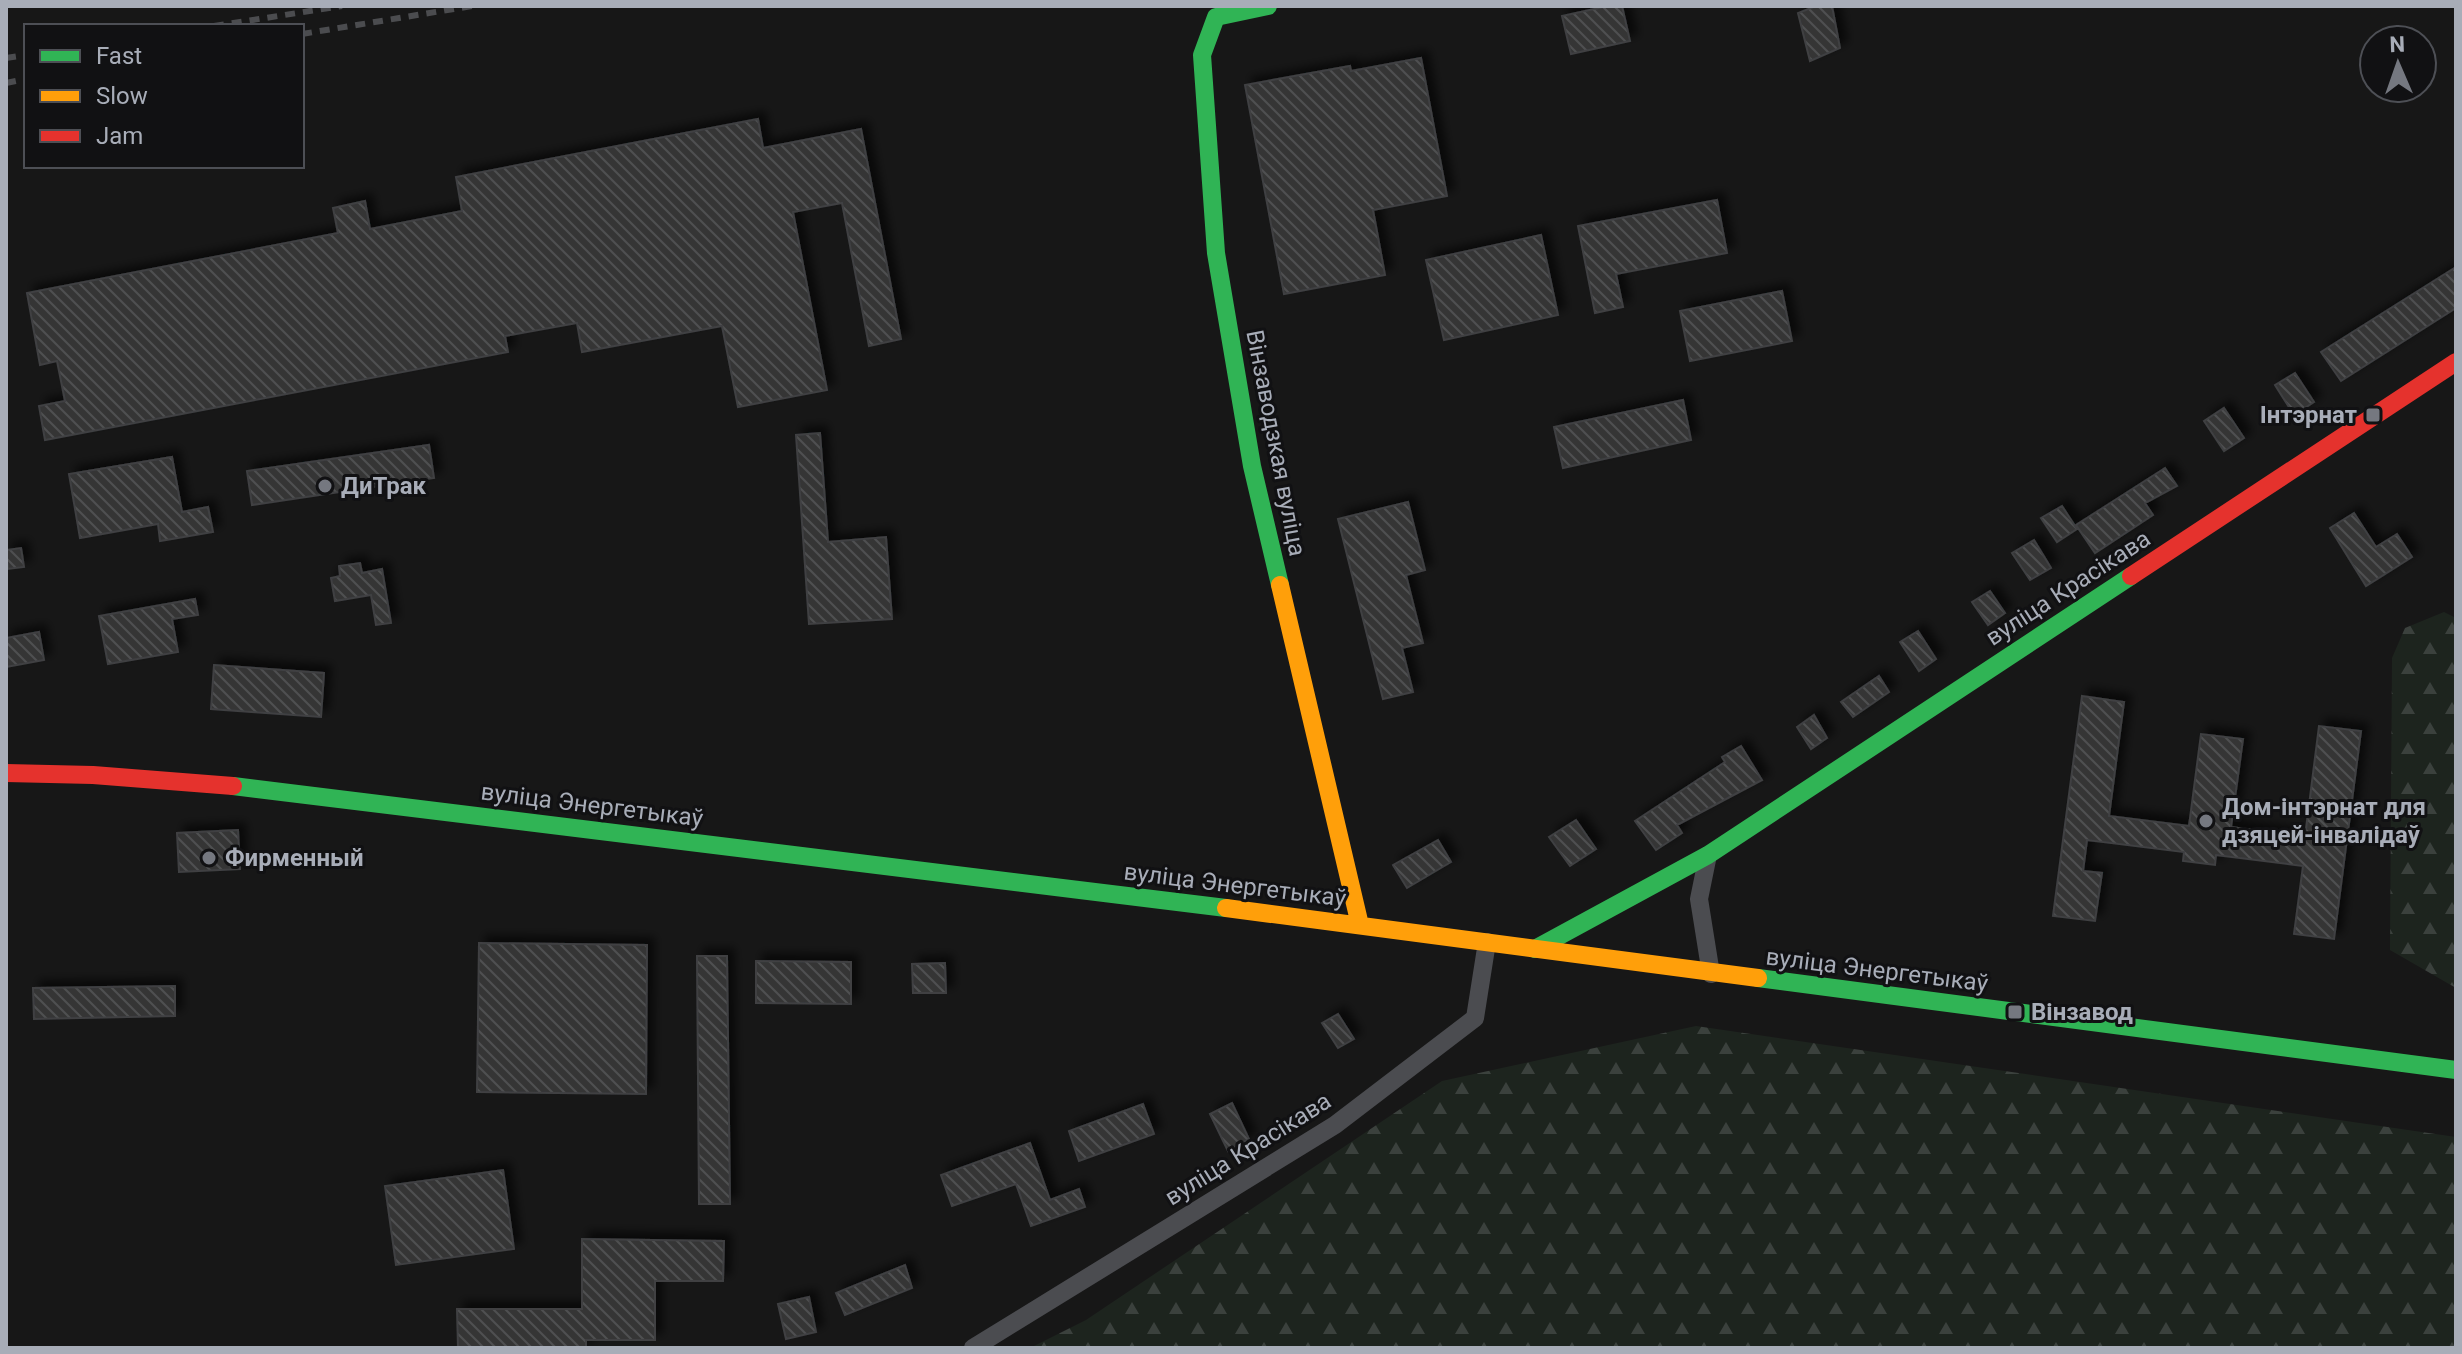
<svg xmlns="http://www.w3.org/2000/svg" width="2462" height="1354" font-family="Roboto,sans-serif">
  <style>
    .forest { fill: url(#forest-firs) }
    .building { fill: url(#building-back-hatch); stroke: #3f4043; stroke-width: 2; filter: url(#shadow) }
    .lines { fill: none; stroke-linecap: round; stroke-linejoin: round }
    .street { stroke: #4b4c50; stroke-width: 18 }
    .fast { stroke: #30b455; stroke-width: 18 }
    .slow { stroke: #ff9f0a; stroke-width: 18 }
    .jam { stroke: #e5322d; stroke-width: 18 }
    .rail { stroke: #4b4c4f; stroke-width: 6; stroke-dasharray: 10 8; stroke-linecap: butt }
    .poi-dot { fill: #757880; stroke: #111113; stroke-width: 3 }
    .labels { text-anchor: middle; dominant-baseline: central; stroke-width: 6; stroke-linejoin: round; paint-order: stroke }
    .poi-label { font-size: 24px; font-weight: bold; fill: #a8adb8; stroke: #111113; text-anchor: start }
    .street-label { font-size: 24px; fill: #a8adb8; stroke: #111113 }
  </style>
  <defs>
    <pattern id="forest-firs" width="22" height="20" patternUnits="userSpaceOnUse" patternTransform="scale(2)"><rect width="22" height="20" fill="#1d241e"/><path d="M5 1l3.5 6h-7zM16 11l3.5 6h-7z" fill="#3b413d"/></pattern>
    <pattern id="building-back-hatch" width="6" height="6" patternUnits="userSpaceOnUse" patternTransform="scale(2)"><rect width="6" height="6" fill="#353536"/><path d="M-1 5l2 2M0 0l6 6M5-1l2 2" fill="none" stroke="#4f5051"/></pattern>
    <filter id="shadow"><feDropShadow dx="7" dy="-7" stdDeviation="4" flood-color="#0009"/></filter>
  </defs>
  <rect width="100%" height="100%" fill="#171717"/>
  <path class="forest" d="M2444,612L2456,618V988L2390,950L2392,658L2405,628Z
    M1696,1026L2456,1137V1348H1030L1086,1320L1442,1081Z"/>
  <path class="building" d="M1608,6H1622L1630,41L1571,54L1562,16Z
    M1816,6H1832L1840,48L1810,61L1798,13Z
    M1421,58L1447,196L1373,210L1385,275L1284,294L1245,85L1350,66L1351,71Z
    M758,119L763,148L861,129L901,339L869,346L842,203L793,212L827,390L738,407L722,326L582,352L577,323L505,336L508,352L45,440L39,406L65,401L57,361L40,365L27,293L338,233L333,208L365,201L370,229L462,211L456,177Z
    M1717,200L1727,253L1616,274L1623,307L1595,313L1578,226Z
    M1541,235L1558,315L1444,340L1426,260Z
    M2456,267V308L2341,381L2321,352Z
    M1782,291L1792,341L1690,361L1680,311Z
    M2295,373L2314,402L2294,415L2275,385Z
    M1683,400L1691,440L1563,468L1554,427Z
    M2224,408L2244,438L2224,451L2204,421Z
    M820,433L828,542L886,537L892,619L809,624L796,435Z
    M429,445L434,478L252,505L247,471Z
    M172,457L182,512L208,507L213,532L160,541L158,524L80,538L69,474Z
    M2165,468L2177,486L2145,503L2153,515L2095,553L2076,525Z
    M1408,502L1425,570L1406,575L1423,643L1402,648L1413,692L1383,699L1338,519Z
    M2062,506L2077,529L2057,542L2041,518Z
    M2354,513L2376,547L2397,534L2412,557L2366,586L2330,528Z
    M2034,540L2051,568L2030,580L2012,553Z
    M21,548L24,567L8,569L6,550Z
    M360,563L362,573L382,569L391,623L376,625L371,595L335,601L331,578L340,576L339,566Z
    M1990,591L2005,613L1988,625L1972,602Z
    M195,599L198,615L172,619L178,652L108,664L99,616Z
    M1918,631L1936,659L1919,671L1900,642Z
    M39,632L44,660L6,667V638Z
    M214,665L324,673L321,717L211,709Z
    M1879,676L1889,692L1853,717L1841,702Z
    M2082,696L2124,702L2109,816L2189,826L2201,734L2243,739L2231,827L2305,837L2319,726L2361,731L2334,939L2294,934L2303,866L2216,855L2215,865L2183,861L2184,852L2087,840L2083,871L2102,873L2095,921L2053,916Z
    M1814,715L1827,738L1811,749L1797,727Z
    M1741,746L1762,780L1677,825L1682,833L1656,850L1635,821L1725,762L1722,757Z
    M1576,820L1596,849L1570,866L1549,837Z
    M238,830L240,869L179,872L177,833Z
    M1438,840L1451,862L1407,888L1393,865Z
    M479,943L647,945L646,1094L477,1092Z
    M697,956H727L730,1204H699Z
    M756,961L851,962V1004L756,1003Z
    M945,963L946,993H913L912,964Z
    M175,986V1016L34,1019L33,988Z
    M1338,1014L1354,1039L1338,1048L1322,1023Z
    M1232,1103L1249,1139L1228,1151L1210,1114Z
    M1143,1104L1154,1134L1079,1161L1069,1131Z
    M1030,1143L1050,1200L1079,1189L1085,1207L1031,1226L1016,1184L952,1206L941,1175Z
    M503,1170L514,1249L396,1265L385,1186Z
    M582,1239L724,1241L723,1281H655V1340H586V1348H458L457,1309H582Z
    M905,1265L912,1288L845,1315L836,1293Z
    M809,1297L816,1332L786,1339L778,1304Z"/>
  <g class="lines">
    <path class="street" d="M1708,855L1699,899L1711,974
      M973,1348L1335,1125L1475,1018L1487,942"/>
    <path class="fast" d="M1268,6L1216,17L1202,55L1216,253L1252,466L1280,585
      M233,786L1226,908
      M1535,949L1708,855L2131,576
      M1758,978L2456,1070"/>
    <path class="slow" d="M1280,585L1360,925
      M1226,908L1758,978"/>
    <path class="jam" d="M2131,576L2456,362
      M6,773L93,775L233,786"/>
    <path class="rail" d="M214,26L342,6
      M302,34L472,6
      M6,58L26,55
      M6,83L26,79"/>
  </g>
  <g class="poi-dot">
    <rect x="2365" y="407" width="16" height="16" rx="4"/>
    <circle cx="325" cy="486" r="8"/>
    <circle cx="2206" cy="821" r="8"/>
    <circle cx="209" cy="858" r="8"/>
    <rect x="2007" y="1004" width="16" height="16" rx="4"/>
  </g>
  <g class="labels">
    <g class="poi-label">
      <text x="2357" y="415" text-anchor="end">Інтэрнат</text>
      <text x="341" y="486">ДиТрак</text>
      <text x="2222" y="807">Дом-інтэрнат для<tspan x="2222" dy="28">дзяцей-інвалідаў</tspan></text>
      <text x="225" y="858">Фирменный</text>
      <text x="2031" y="1012">Вінзавод</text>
    </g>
    <g class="street-label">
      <text transform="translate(1276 443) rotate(79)">Вінзаводзкая вуліца</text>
      <text transform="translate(2068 588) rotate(-33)">вуліца Красікава</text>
      <text transform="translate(592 805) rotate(7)">вуліца Энергетыкаў</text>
      <text transform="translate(1235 885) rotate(7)">вуліца Энергетыкаў</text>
      <text transform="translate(1877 970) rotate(7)">вуліца Энергетыкаў</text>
      <text transform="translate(1248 1149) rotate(-32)">вуліца Красікава</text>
    </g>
  </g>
  <rect width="2462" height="1354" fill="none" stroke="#a8adb8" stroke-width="16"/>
  <rect x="24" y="24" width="280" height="144" fill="#111113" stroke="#4d4f55" stroke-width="2"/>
  <rect x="40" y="50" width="40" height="12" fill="#30b455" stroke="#4d4f55" stroke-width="2"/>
  <text x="96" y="64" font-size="24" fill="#a8adb8">Fast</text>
  <rect x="40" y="90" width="40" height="12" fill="#ff9f0a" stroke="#4d4f55" stroke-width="2"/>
  <text x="96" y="104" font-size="24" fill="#a8adb8">Slow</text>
  <rect x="40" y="130" width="40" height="12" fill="#e5322d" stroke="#4d4f55" stroke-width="2"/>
  <text x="96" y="144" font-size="24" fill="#a8adb8">Jam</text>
  <g transform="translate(2398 64) rotate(358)"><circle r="38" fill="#111113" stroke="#4d4f55" stroke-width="2"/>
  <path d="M0-6L14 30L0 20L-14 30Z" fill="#757880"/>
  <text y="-12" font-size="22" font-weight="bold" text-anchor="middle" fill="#a8adb8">N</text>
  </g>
</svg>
